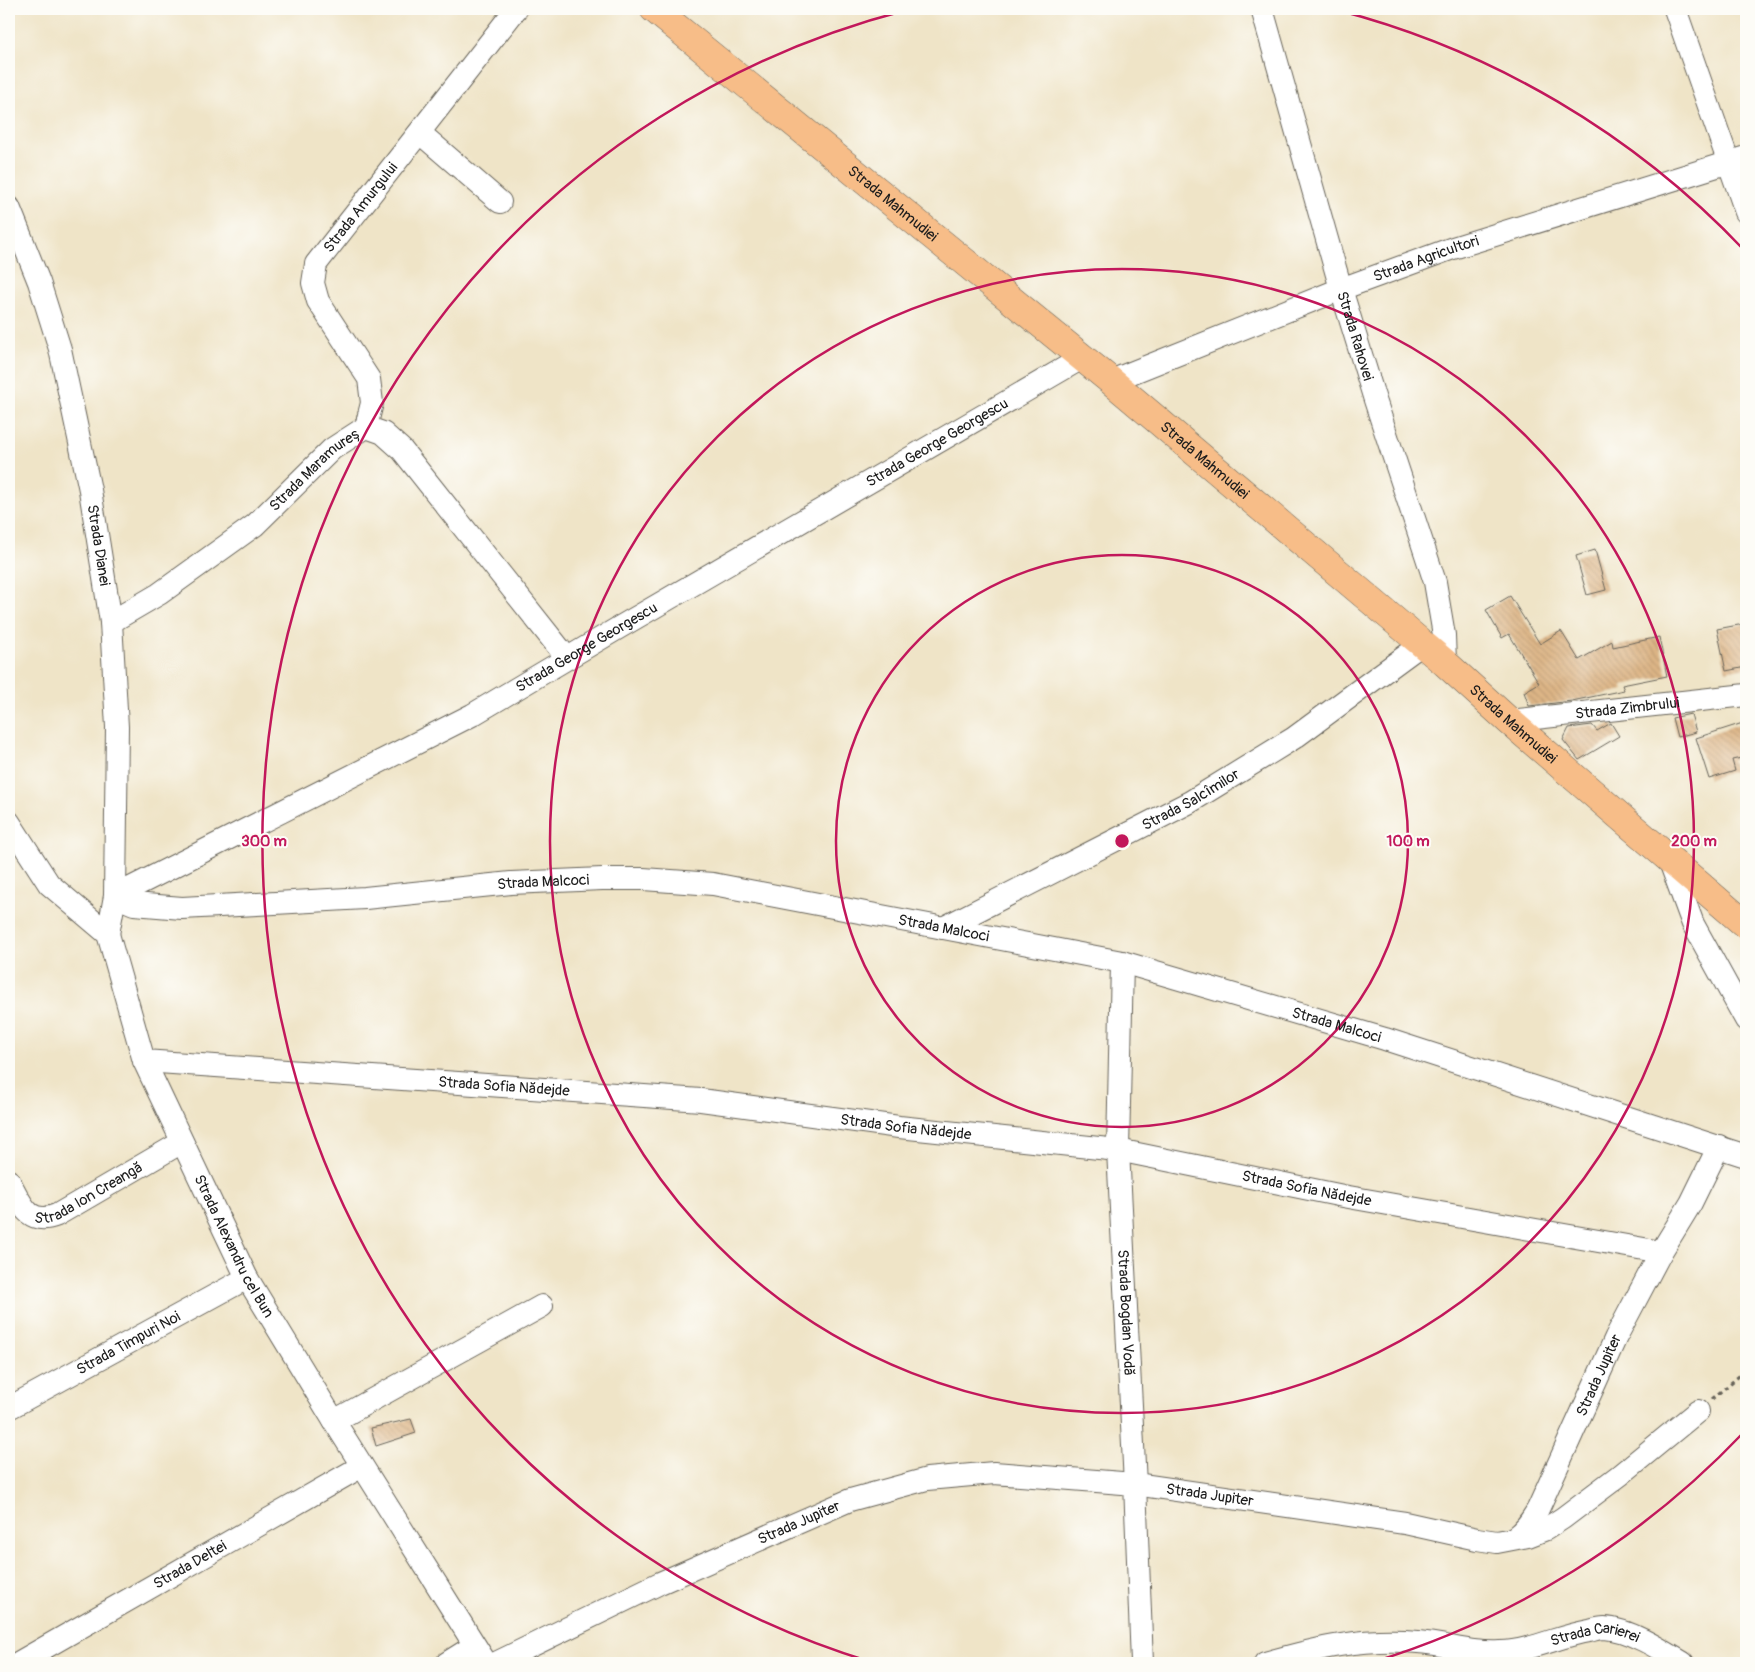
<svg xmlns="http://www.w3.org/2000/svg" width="1755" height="1672" font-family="Pangolin,sans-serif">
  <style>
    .building { fill: url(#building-back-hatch) }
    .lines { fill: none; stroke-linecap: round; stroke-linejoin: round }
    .minor-casing { stroke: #666258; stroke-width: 24 }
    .major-casing { stroke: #666258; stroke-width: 29 }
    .path { stroke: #666258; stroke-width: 3; stroke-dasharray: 4 4; stroke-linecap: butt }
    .minor { stroke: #fff; stroke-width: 22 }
    .major { stroke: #f7bd88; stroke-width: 28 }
    .ring { fill: none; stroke: #c2185b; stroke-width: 2.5 }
    .labels { text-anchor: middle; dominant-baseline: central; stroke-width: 4; stroke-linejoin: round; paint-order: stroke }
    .street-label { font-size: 15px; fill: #1c1c1c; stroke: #fdfcf7 }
    .centre { fill: #c2185b; stroke: #fdfcf7; stroke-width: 2.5 }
    .ring-label { font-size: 15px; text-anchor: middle; font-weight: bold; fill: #c2185b; stroke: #fdfcf7; stroke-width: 4; stroke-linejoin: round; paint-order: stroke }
  </style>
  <defs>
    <pattern id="building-back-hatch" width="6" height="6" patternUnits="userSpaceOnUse" patternTransform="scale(1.25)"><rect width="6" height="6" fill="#ddb586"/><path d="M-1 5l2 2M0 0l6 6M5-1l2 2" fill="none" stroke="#bd9b73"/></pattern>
  </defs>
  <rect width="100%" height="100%" fill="#fdfcf7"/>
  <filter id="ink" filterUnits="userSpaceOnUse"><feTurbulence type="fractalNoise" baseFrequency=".02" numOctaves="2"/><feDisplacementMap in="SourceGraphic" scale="10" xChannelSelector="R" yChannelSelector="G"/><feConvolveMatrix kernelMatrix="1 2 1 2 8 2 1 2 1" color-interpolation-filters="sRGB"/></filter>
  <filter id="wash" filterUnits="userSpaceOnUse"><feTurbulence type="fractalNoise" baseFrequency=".0096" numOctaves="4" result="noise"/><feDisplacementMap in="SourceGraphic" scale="20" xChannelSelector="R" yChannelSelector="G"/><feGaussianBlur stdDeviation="1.12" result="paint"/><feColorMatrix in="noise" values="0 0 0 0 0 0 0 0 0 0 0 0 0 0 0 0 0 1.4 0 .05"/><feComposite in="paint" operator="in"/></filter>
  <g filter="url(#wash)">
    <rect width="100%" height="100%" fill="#efe4c7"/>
    <g id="blocks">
      <path class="building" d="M1595,550L1606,590L1587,595L1576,556Z
        M1510,596L1540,644L1561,631L1579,660L1612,641L1613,647L1659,637L1667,676L1622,685L1624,690L1572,701L1529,706L1524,692L1539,683L1509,634L1502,638L1486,610Z
        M1744,624L1746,635V667L1726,671L1717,629Z
        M1691,714L1696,732L1677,737L1672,718Z
        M1746,722V757L1732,760L1735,771L1709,779L1696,738Z
        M1611,723L1619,736L1579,760L1563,740L1569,728L1592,725L1597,731Z
        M411,1419L416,1433L376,1446L371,1428Z"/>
    </g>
  </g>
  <g filter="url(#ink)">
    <use href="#blocks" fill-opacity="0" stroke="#666258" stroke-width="1"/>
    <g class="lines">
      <g class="minor-casing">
        <g id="minor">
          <path id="s1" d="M1262,9L1341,289L1375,400L1435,582L1444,635L1445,663"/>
          <path d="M1675,9L1746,212"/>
          <path d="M420,133L500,202"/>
          <path id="s2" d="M9,207L39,282L60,349L90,490L111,622L117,727L115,896L134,904L182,908L365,898L511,883L602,879H643L713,884L1122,962L1385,1039L1746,1156"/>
          <path id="s3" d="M1111,381L1341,289L1453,248L1746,157"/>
          <path id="s4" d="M366,427L372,403L369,379L318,301L313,283L316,264L516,9"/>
          <path d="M366,427L383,433L402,450L567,658"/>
          <path id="s5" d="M111,622L159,594L255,525L332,449L366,427"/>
          <path id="s6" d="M1509,721L1746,695"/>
          <path id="s7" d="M9,822L49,884L108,934L144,1061L247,1278L334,1421L486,1663"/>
          <path d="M1669,859L1693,924L1746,1020"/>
          <path id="s8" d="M943,928L1190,802L1294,738L1422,644"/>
          <path id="s9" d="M108,934L115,896L472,715L620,627L1082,358"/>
          <path id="s10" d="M1122,962L1118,1150L1135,1484L1142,1663"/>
          <path id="s11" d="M144,1061L701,1100L899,1127L1118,1150L1343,1196L1661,1252"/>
          <path id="s12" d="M9,1181C21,1202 27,1227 57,1215L182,1142"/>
          <path id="s13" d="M9,1408L247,1278"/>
          <path d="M334,1421L542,1306"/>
          <path id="s14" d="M1514,1538C1525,1530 1531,1521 1538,1509L1616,1337L1661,1252L1691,1203L1719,1146"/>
          <path id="s15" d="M18,1663L362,1466"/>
          <path d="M447,1663L474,1646"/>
          <path id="s16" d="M496,1663L660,1583L850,1500L927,1479L994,1473L1135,1484L1405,1523L1477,1539L1497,1542L1528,1536L1546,1529L1563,1518L1620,1475L1698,1411"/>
          <path id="s17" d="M1265,1663C1317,1648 1363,1637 1418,1642C1446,1644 1472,1654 1501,1652C1531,1651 1559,1636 1589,1631C1593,1630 1599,1628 1604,1628C1629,1629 1662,1650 1683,1663"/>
        </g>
      </g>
      <g class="major-casing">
        <g id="major">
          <path id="s18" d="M654,9L1111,381L1445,663L1509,721L1746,925"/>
        </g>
      </g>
      <path class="path" d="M1712,1399L1746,1370"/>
      <use href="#minor" class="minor"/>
      <use href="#major" class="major"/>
    </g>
  </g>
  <g class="ring">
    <circle cx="1122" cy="841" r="286"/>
    <circle cx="1122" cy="841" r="572"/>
    <path d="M1744 1432A858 858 0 0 1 1373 1662M871 1662A858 858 0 0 1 907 10M1337 10A858 858 0 0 1 1744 250"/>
  </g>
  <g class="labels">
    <g class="street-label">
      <text stroke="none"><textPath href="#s18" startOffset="308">Strada Mahmudiei</textPath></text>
      <text stroke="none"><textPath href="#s4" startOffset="252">Strada Amurgului</textPath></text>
      <text stroke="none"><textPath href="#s3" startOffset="338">Strada Agricultori</textPath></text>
      <text stroke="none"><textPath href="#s1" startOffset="340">Strada Rahovei</textPath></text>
      <text stroke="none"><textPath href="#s9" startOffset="978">Strada George Georgescu</textPath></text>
      <text stroke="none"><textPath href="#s18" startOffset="712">Strada Mahmudiei</textPath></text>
      <text stroke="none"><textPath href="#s5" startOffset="256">Strada Maramureș</textPath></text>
      <text stroke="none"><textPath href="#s2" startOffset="351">Strada Dianei</textPath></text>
      <text stroke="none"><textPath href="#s9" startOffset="572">Strada George Georgescu</textPath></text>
      <text stroke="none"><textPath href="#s6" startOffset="119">Strada Zimbrului</textPath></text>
      <text stroke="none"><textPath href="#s18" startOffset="1118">Strada Mahmudiei</textPath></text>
      <text stroke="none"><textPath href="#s8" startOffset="279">Strada Salcîmilor</textPath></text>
      <text stroke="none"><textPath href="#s2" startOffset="1134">Strada Malcoci</textPath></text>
      <text stroke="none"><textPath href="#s2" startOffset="1539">Strada Malcoci</textPath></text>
      <text stroke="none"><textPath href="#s2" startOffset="1944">Strada Malcoci</textPath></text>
      <text stroke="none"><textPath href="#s11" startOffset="361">Strada Sofia Nădejde</textPath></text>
      <text stroke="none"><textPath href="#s11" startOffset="765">Strada Sofia Nădejde</textPath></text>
      <text stroke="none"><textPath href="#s12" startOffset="105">Strada Ion Creangă</textPath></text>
      <text stroke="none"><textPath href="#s11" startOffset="1171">Strada Sofia Nădejde</textPath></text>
      <text stroke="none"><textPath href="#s7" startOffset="489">Strada Alexandru cel Bun</textPath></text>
      <text stroke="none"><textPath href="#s10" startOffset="351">Strada Bogdan Vodă</textPath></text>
      <text stroke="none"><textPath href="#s13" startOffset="136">Strada Timpuri Noi</textPath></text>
      <text stroke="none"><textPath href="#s14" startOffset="185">Strada Jupiter</textPath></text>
      <text stroke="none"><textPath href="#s16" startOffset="754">Strada Jupiter</textPath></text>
      <text stroke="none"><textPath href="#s16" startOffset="334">Strada Jupiter</textPath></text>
      <text stroke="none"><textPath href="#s15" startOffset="198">Strada Deltei</textPath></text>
      <text stroke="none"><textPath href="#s17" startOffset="336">Strada Carierei</textPath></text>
    </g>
  </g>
  <circle cx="1122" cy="841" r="8" class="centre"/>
  <g class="ring-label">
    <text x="1408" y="846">100 m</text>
    <text x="1694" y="846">200 m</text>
    <text x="264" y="846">300 m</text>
  </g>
  <rect width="1755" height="1672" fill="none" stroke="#fdfcf7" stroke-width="30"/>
</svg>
